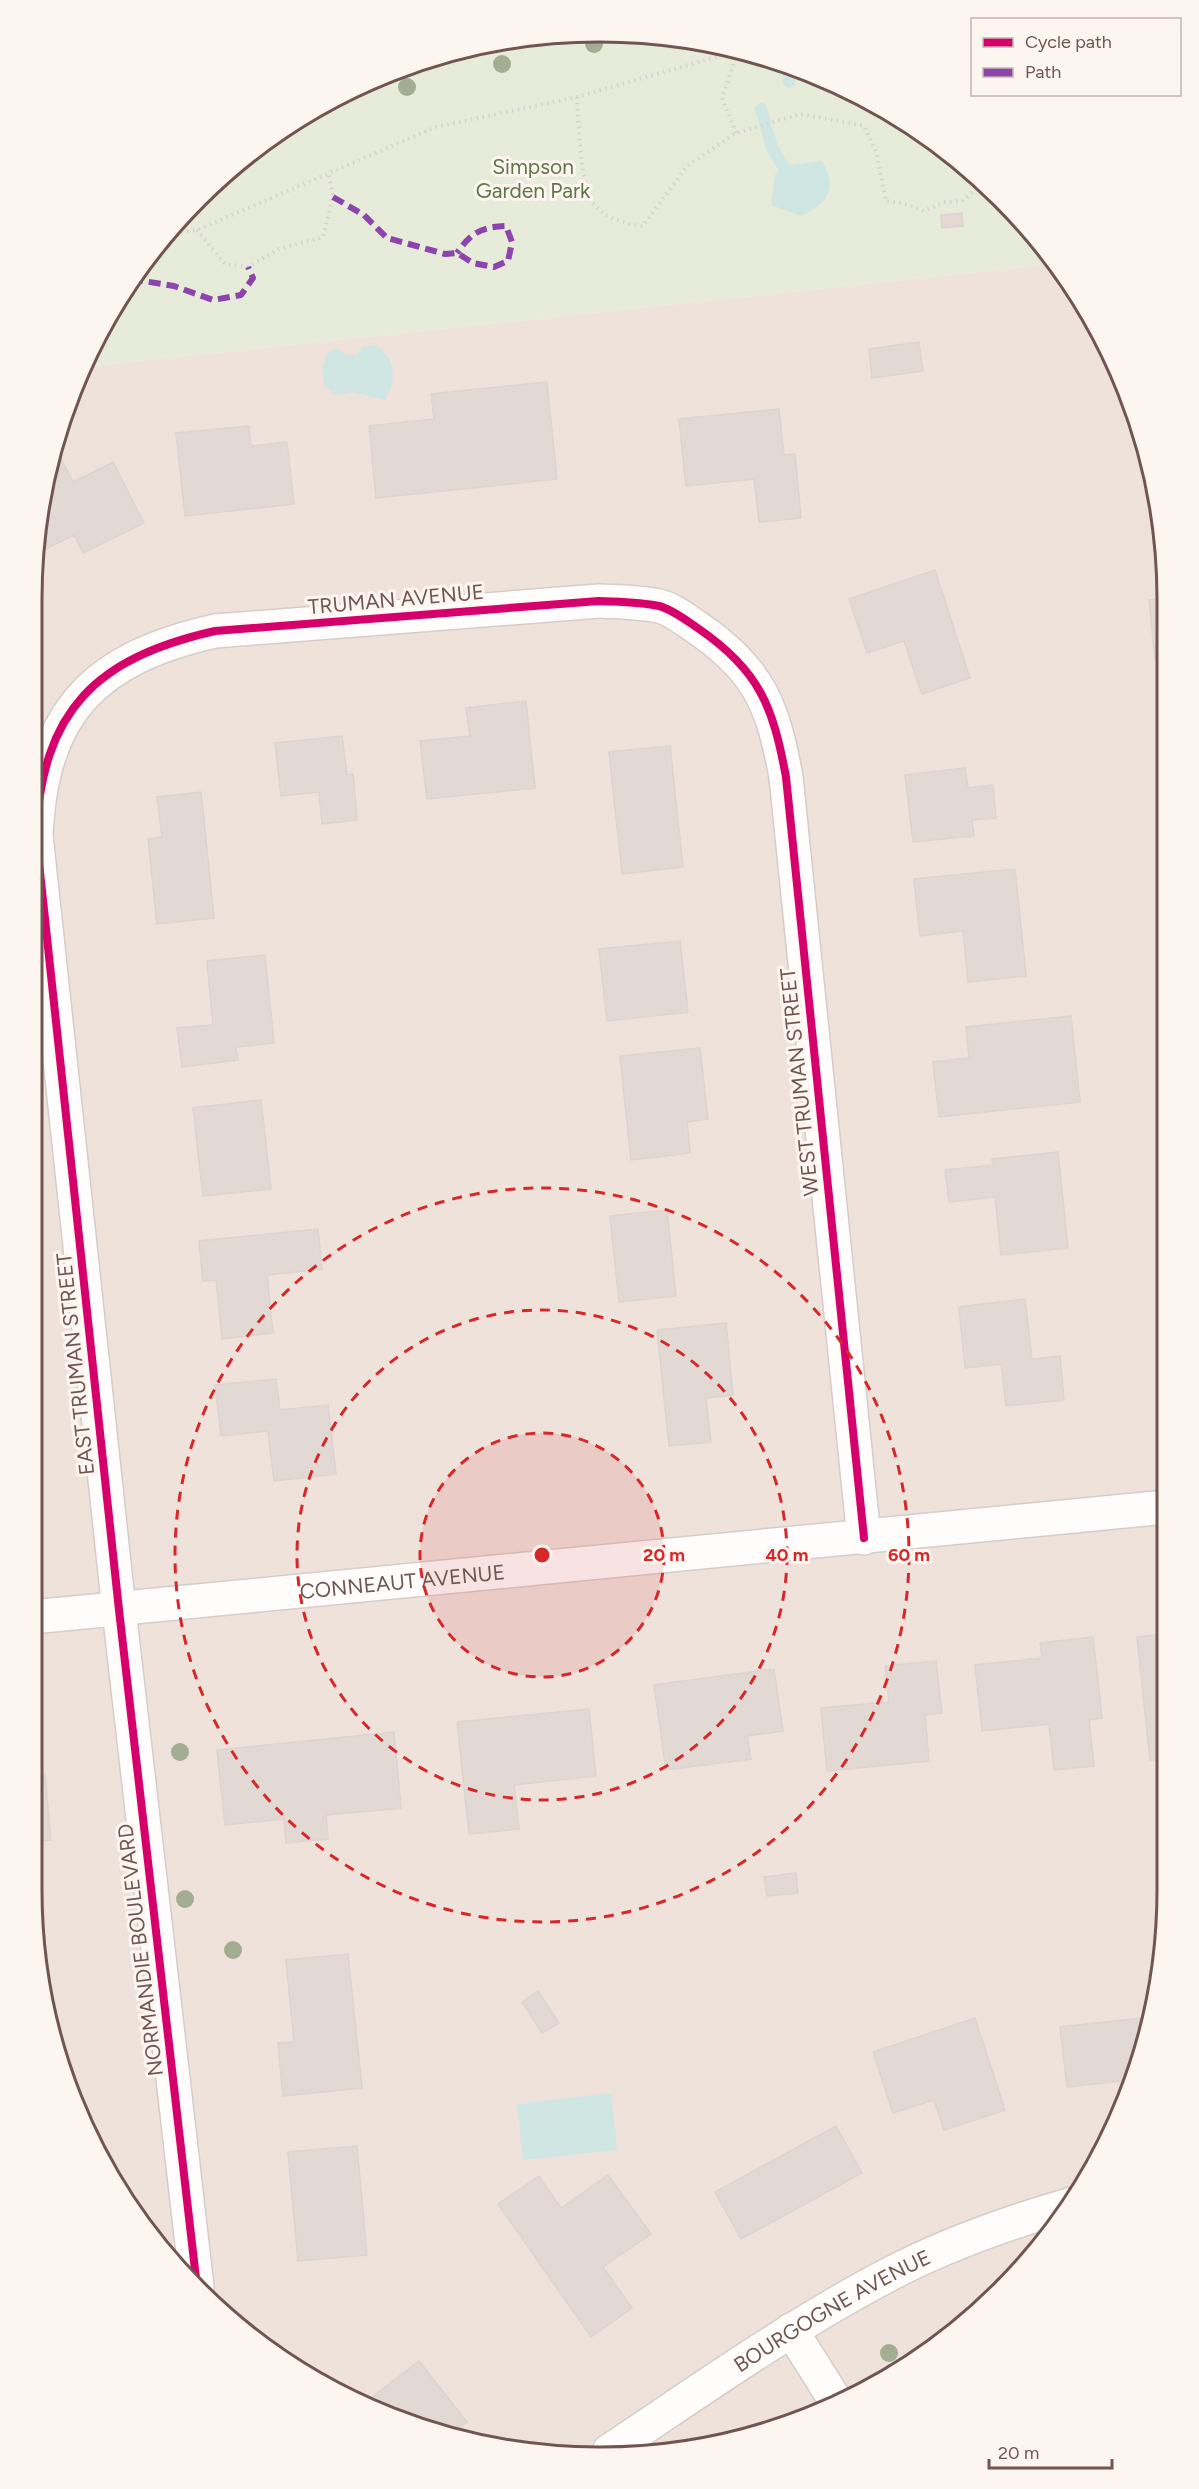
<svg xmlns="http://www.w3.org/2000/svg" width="1199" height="2489" font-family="Figtree,sans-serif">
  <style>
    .residential { fill: #eee2db }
    .green { fill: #e7ebd9 }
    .water { fill: #d0e6e3 }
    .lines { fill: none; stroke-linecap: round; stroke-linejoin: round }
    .stream { stroke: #d0e6e3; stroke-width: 12 }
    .building { fill: #e2d9d5; stroke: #ded3d0; stroke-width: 1.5 }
    .minor-casing { stroke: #d5cdca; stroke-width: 36 }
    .path { stroke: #d9d1d0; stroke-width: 4; stroke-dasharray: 1.5 4.5; stroke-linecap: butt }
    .minor { stroke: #fefdfc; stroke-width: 33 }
    .quiet { stroke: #8e44ad; stroke-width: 6; stroke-dasharray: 12 6; stroke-linecap: butt }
    .cycleway-casing { stroke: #fdf5ef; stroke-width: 11 }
    .cycleway { stroke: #d6006c; stroke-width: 8 }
    .tree { fill: #a3ad93 }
    .ring { fill: none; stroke: #d62828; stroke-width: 3; stroke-dasharray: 10 8 }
    .labels { text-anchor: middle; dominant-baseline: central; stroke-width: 6; stroke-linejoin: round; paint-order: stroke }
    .park-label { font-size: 21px; fill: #5f7649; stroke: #fdf5ef }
    .street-label { font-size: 21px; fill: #715550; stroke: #fdf5ef }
    .rim { fill: none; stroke: #715550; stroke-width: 3 }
    .centre { fill: #d62828; stroke: #fdf5ef; stroke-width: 3 }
    .ring-label { font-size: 18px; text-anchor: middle; font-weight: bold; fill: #d62828; stroke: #fdf5ef; stroke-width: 6; stroke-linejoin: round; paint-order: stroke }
  </style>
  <rect width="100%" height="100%" fill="#f6f1ed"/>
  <path class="residential" d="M1056,264L1124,382L1163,525L1167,1890L1157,2001L1124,2107L1072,2205L1001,2291L851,2399L673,2453L488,2447L315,2381L225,2316L149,2236L62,2072L32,1889V599L42,488L75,382L83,367Z"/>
  <path class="green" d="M600,32L711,42L817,75L945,149L1050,253L1056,264L83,367L127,284L198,198L284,127L382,75L489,42Z"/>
  <path class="water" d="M822,161C838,189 828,203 801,216L771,205L775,175L783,166Z
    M376,345C395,358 398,381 385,400L352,392L336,395L324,385L322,369L326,354L336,348L347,355H356L363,347Z
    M611,2093L617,2150L523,2160L517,2104Z"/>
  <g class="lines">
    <path class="stream" d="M788,66L789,82
      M761,109L772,148L783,166"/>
  </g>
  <path class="building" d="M962,213L963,226L942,228L941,215Z
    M919,342L923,371L872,378L869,349Z
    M547,382L557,479L376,498L369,426L434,419L431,394Z
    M779,409L784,455L795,454L801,518L759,522L754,479L686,486L679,419Z
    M249,426L251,446L287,442L294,504L185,516L176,433Z
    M61,458L73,482L113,462L144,523L83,553L74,535L36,554L42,488L50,463Z
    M935,570L970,678L922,694L904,641L867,653L849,599Z
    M1163,598V658L1155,659L1149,600Z
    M526,701L535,788L427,799L420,741L470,736L466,708Z
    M342,736L347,775L353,774L357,820L322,824L319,792L281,796L275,743Z
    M670,746L683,867L622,874L609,752Z
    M965,768L968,788L993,785L996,818L972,820L974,836L913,842L905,775Z
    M201,792L214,918L157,924L148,839L162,837L157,797Z
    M1015,869L1026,976L968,982L963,931L920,936L914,879Z
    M680,941L688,1012L607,1021L599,949Z
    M265,955L274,1043L236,1047L238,1060L182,1067L177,1028L213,1025L207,961Z
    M1071,1016L1080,1102L939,1117L933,1062L969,1058L966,1027Z
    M700,1048L708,1119L687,1122L690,1153L631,1160L620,1056Z
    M261,1100L271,1189L203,1196L193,1108Z
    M1058,1152L1068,1248L1001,1255L995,1197L949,1202L945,1170L993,1165L992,1159Z
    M667,1210L676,1296L619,1302L610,1216Z
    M318,1229L322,1269L267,1275L273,1333L222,1339L216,1280L203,1281L199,1241Z
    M1025,1299L1032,1359L1060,1356L1064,1400L1006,1406L1001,1364L965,1368L959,1307Z
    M726,1323L733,1395L706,1398L711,1442L669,1446L657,1330Z
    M276,1379L280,1410L328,1405L336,1474L274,1481L268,1431L221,1436L215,1385Z
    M1166,1634L1167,1759L1150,1760L1137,1637Z
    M1093,1637L1102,1718L1089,1720L1094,1766L1054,1770L1049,1724L982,1731L975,1665L1042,1658L1040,1643Z
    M936,1661L942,1713L925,1715L929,1761L827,1771L821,1708L889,1702L885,1666Z
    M774,1669L783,1731L747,1736L751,1759L666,1770L654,1685Z
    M589,1709L596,1776L514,1785L519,1829L469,1834L457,1722Z
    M394,1732L401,1808L326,1815L328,1839L286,1843L284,1819L225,1825L217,1750Z
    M45,1774L51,1840L32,1842V1775Z
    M796,1873L798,1893L767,1896L764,1877Z
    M348,1954L362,2088L283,2096L278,2043L294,2042L286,1960Z
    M538,1991L559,2023L542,2033L522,2002Z
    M1150,2017L1132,2080L1067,2087L1060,2027Z
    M975,2018L1005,2110L944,2130L934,2100L893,2113L873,2052Z
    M836,2126L862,2173L741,2239L715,2192Z
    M357,2146L367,2255L298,2261L288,2152Z
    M608,2175L651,2234L603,2267L632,2308L591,2337L498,2204L539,2176L561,2208Z
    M419,2361L467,2422L453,2433L367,2401Z"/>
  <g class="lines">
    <g class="minor-casing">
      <g id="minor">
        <path id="s1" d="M32,1617L1166,1507"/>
        <path d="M197,2287L119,1610L36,835C42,710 96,658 215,631L599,601C619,602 640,602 659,606C672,609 687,621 699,629C760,671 773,707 786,777L864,1538"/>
        <path d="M791,2330L837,2403"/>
        <path id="s2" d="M609,2451C701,2390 792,2325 890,2274C947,2244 1010,2222 1072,2204"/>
      </g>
    </g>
    <path class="path" d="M577,97C578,118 581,189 593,203C606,219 624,223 643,226L687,166L736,133L801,114L864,126L876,151L886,201L902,203L924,211L944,202L962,201L982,185
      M736,133L722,98L738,51
      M197,230L225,264L248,267L279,249L323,237L333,197L328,171
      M169,233L197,230L436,127L577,97L737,51"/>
    <use href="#minor" class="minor"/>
    <path class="quiet" d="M333,197L364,215L387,238L445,254L457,253L473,263L494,267L508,261L512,242L506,226C481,227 471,233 457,253
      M131,279L174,286L213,300L241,295L253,278L248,267"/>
    <g class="cycleway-casing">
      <path id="cycleway" d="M197,2287L119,1610L36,835C42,710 96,658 215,631L599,601C619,602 640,602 659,606C672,609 687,621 699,629C760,671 773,707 786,777L864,1538"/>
    </g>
    <use href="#cycleway" class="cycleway"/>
  </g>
  <g class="tree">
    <circle cx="594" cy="44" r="9"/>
    <circle cx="502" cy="64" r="9"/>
    <circle cx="407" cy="87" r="9"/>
    <circle cx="180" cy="1752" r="9"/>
    <circle cx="185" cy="1899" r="9"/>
    <circle cx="233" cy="1950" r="9"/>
    <circle cx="889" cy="2353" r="9"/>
  </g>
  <circle cx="542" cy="1555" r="122" fill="#d62828" fill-opacity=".12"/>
  <g class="ring">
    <circle cx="542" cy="1555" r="122"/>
    <circle cx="542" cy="1555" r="245"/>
    <circle cx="542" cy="1555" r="367"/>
  </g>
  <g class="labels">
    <g class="park-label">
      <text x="533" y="166">Simpson<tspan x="533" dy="24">Garden Park</tspan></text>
    </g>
    <g class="street-label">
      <text transform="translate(396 599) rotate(-5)">TRUMAN AVENUE</text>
      <text transform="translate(799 1082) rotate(-96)">WEST TRUMAN STREET</text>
      <text transform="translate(75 1364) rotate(-96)">EAST TRUMAN STREET</text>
      <text stroke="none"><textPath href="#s1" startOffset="372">CONNEAUT AVENUE</textPath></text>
      <text transform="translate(140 1950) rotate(-97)">NORMANDIE BOULEVARD</text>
      <text stroke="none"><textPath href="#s2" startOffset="264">BOURGOGNE AVENUE</textPath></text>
    </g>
  </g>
  <path d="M0 0H1199V2489H0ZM599 42H600A557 557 0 0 1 1157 599V1890A557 557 0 0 1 600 2447H599A557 557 0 0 1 42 1890V599A557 557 0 0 1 599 42Z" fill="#fdf5ef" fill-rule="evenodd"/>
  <path class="rim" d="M599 42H600A557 557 0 0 1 1157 599V1890A557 557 0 0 1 600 2447H599A557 557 0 0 1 42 1890V599A557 557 0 0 1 599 42Z"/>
  <circle cx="542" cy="1555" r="9" class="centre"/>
  <g class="ring-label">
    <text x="664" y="1561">20 m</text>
    <text x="787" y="1561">40 m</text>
    <text x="909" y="1561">60 m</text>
  </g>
  <rect x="971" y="18" width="210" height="78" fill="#fdf5ef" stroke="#c5b5af" stroke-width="1.5"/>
  <rect x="983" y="38" width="30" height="9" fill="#d6006c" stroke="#c5b5af" stroke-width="1.5"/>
  <text x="1025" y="48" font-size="18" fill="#715550">Cycle path</text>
  <rect x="983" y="68" width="30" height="9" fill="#8e44ad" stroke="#c5b5af" stroke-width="1.5"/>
  <text x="1025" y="78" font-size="18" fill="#715550">Path</text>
  <path d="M989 2459v9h123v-9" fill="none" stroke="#715550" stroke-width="3"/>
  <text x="998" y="2459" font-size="18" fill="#715550" stroke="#fdf5ef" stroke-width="4.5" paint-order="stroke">20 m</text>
</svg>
